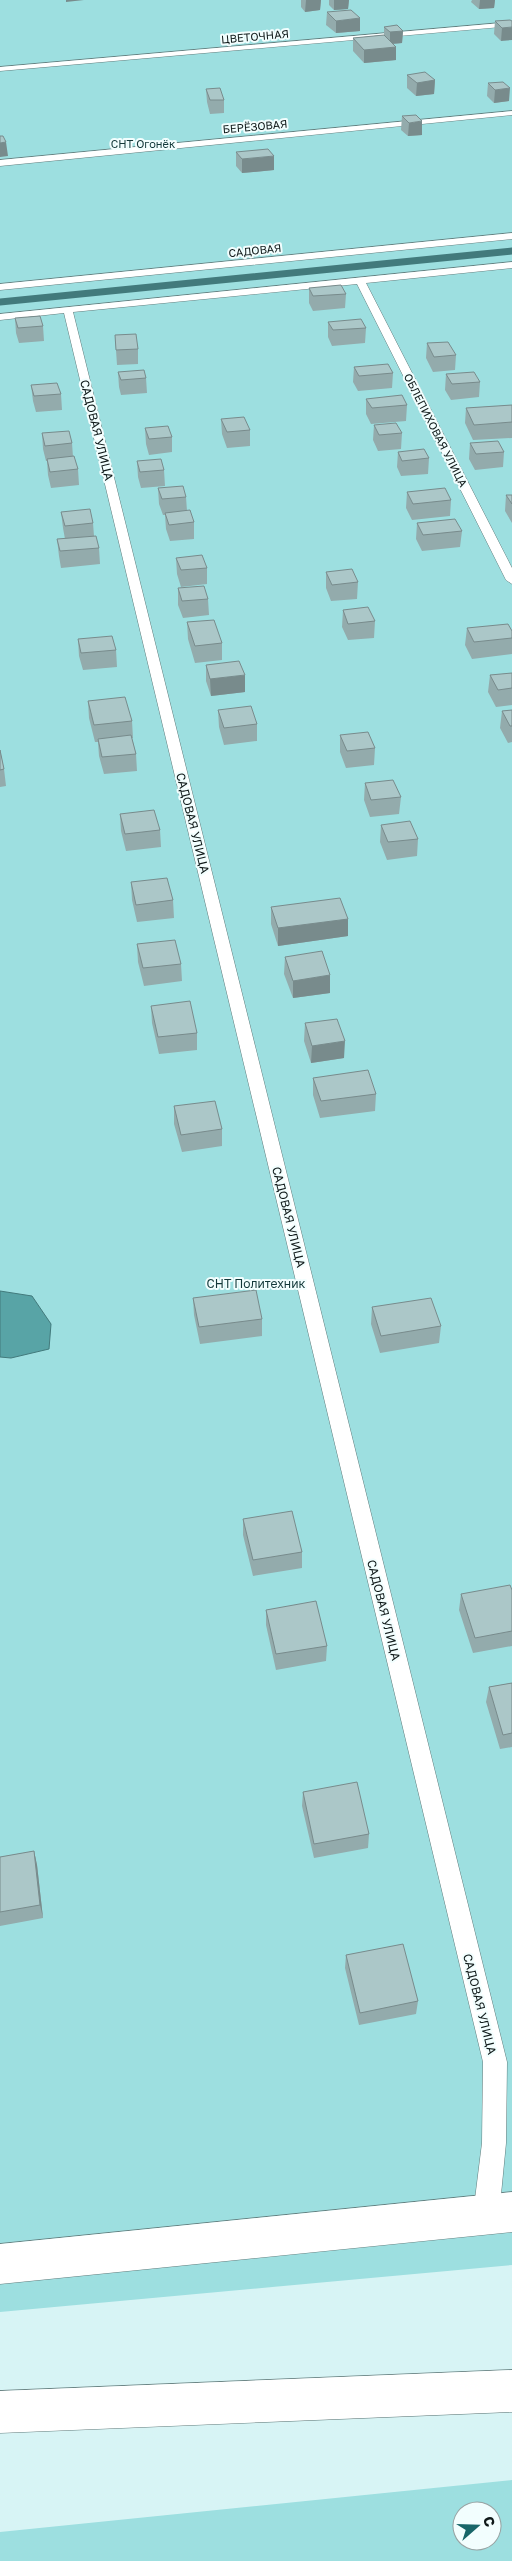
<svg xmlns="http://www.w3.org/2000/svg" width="512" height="2561" font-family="'Golos Text',sans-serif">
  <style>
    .green { fill: #9ddfe0; fill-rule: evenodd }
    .water { fill: #58a4a6; stroke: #427a7c }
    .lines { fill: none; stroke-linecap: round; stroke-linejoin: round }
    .stream { stroke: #427a7c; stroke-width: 7 }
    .lane-casing { stroke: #627c7c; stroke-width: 1 }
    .street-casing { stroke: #627c7c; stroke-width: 1 }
    .lane { fill: #fff; fill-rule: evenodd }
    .street { fill: #fff; fill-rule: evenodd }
    .wall { fill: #93abac }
    .shaded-wall { fill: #788b8c }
    .building { fill: #abc7c8; stroke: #788b8c }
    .labels { text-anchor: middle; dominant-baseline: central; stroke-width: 4; stroke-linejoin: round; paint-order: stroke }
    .far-street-label { font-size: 11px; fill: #0f1919; stroke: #f2fefe }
    .far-park-label { font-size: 11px; fill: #123839; stroke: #f2fefe }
    .street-label { font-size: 12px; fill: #0f1919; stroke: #f2fefe }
    .park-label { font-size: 12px; fill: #123839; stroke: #f2fefe }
  </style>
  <rect width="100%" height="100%" fill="#d7f4f5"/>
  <path class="green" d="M0,0H512V2265L0,2312Z
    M512,2480V2561H0V2532ZM462,2511H492V2541H462Z"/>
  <path class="water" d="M0,1291L32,1296L51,1324L49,1349L11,1358L0,1357Z"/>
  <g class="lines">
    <path class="stream" d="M0,302L512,251"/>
    <g class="lane-casing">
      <path id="lane" d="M512,22V26L0,71V67Z
        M512,111V115L0,166V160Z
        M512,233V239L0,290V284Z
        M512,262V268L366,283L512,568V584L506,580L357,284L73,312L507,2062L506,2143L499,2215L495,2224L486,2228L477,2224L473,2215L482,2143L483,2062L64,313L0,320V314Z"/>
    </g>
    <g class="street-casing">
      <path id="street" d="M512,2192V2232L0,2284V2244Z
        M512,2370V2412L0,2433V2391Z"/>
    </g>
    <use href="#lane" class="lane"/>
    <use href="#street" class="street"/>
  </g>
  <path class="wall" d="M301,0H321L320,10L305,12L301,7Z
    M329,0H349L348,9L334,10L329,5Z
    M472,0H495L494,8L479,9L471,2Z
    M327,12L360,31L336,33L326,25Z
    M510,20L501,41L494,34L495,21Z
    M397,25L403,31L402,43L393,44L396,47V60L364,63L353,51V38L384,35V27Z
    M407,75L435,80L434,94L416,96L407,88Z
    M488,83L509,101L494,103L487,96Z
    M206,89L224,100V113L210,114L207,102Z
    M402,116L422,135L408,136L401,130Z
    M236,152L274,170L242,173L236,166Z
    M309,288L346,294L345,308L313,311L309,303Z
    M15,318L43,326L44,341L19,343L16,333Z
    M328,322L366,328L365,343L332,346L328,337Z
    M115,335L138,349V364L117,365Z
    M427,343L456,355L455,370L433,372L426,358Z
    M354,367L393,373L392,388L358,391L353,382Z
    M118,372L146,378L147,393L121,395L119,387Z
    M446,374L480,382L479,397L451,400L445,390Z
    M31,385L61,394L62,410L36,412L33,401Z
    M366,399L407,405L406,421L371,424L366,414Z
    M512,405V438L473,440L465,423L466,408Z
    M221,419L250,430V446L227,448L222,434Z
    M374,425L402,433L401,449L378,451L373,440Z
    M145,428L172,437V452L149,455L146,444Z
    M42,433L72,443L73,457L78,469L79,485L51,488L48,475L47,461H46L43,449Z
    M470,443L504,452L503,467L475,470L469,459Z
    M398,452L429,458L428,474L401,476L397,467Z
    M137,461L164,470L165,486L141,488L138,477Z
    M158,488L186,497L187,511L194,522V539L170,541L166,529L165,515H163L159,504Z
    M407,492L451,500L450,516L412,520L406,508Z
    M506,495H512V523L505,511Z
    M61,512L93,523L94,536L99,548L100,564L61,568L59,556L57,539H65L63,528Z
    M417,523L462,531L460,547L422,551L416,539Z
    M176,558L207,568V584L181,587L177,574Z
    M326,572L358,582L357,599L331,601L326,588Z
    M178,588L208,599L209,615L183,618L178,605Z
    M343,610L375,621L374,638L348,640L342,627Z
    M187,622L222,643V660L195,663L188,639Z
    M467,628L512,631V654L472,659L465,645Z
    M78,639L116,650L117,667L83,670L79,656Z
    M206,665L245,692L211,696L206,681Z
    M512,673V705L496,707L488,692L490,675Z
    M88,701L132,721L133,738H132L136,754L137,771L104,774L99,756L98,742H95L89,718Z
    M218,710L257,724V741L224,745L219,727Z
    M512,710V742L508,743L500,728L502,711Z
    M340,735L375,748L374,765L346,768L340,752Z
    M0,750L4,769L6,786L0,787Z
    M365,783L401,797L399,814L370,817L364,800Z
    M120,814L160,830L161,847L126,851L121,831Z
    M381,825L418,839L417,856L387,860L380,842Z
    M131,882L173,900L174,918L137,922L132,900Z
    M271,907L348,919V936L278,946L271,924Z
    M137,944L181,964L182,981L144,986L138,962Z
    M285,957L330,993L293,998L284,974Z
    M151,1006L197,1033V1050L159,1054L152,1023Z
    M305,1023L344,1058L311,1063L304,1041Z
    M313,1078L376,1094L375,1111L320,1118L313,1095Z
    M174,1106L222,1129V1146L182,1152L174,1124Z
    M193,1298L262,1319V1336L200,1344L194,1315Z
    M372,1307L441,1326L439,1343L380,1353L371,1324Z
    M243,1519L302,1552V1568L253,1576L243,1535Z
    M512,1590V1646L473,1653L459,1610L461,1594Z
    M266,1610L327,1646L326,1661L276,1670L266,1625Z
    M512,1683V1747L500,1749L486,1702L489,1687Z
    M303,1792L369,1834L368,1848L314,1858L302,1806Z
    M34,1851L37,1865L43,1918L0,1926V1857Z
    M346,1955L418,2001L416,2014L359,2025L345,1968Z"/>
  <path class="shaded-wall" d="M66,0H84L66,2Z
    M306,0H321L320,10L305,12Z
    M334,0H349L348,9L334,10Z
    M480,0H495L494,8L479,9Z
    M360,18V31L336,33V21Z
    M512,27V40L501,41L502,28Z
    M403,31L402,43L390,44V32Z
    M396,47V60L364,63V50Z
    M435,80L434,94L416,96L417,83Z
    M510,88L509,101L494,103L495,90Z
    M422,121V135L408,136L409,123Z
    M6,142L8,156L0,157V143Z
    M274,156V170L242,173V159Z
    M245,675V692L211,696L210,679Z
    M348,919V936L278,946V928Z
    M330,975V993L293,998V981Z
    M345,1041L344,1058L311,1063L312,1046Z
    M34,1851L37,1865L43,1918L40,1905Z"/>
  <path class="building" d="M351,10L360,18L336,21L327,12Z
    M510,20L512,21V27L502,28L495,21Z
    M397,25L403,31L390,32L384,27Z
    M384,35L396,47L364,50L353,38Z
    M425,72L435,80L417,83L407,75Z
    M503,82L510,88L495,90L488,83Z
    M220,88L224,100H210L206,89Z
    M416,115L422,121L409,123L402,116Z
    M0,136H3L6,142L0,143Z
    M268,149L274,156L242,159L236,152Z
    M341,285L346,294L313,296L309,288Z
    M40,316L43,326L18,328L15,318Z
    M361,319L366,328L333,330L328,322Z
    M136,334L138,349L116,350L115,335Z
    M448,342L456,355L434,357L427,343Z
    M388,364L393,373L359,376L354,367Z
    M144,370L146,378L121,380L118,372Z
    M474,372L480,382L452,384L446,374Z
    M57,383L61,394L34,396L31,385Z
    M402,395L407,405L372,408L366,399Z
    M512,405V422L474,425L466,408Z
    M244,417L250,430L227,432L221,419Z
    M396,423L402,433L379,435L374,425Z
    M168,426L172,437L149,439L145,428Z
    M69,431L72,443L45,446L42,433Z
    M498,441L504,452L476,454L470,443Z
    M424,449L429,458L402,461L398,452Z
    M74,456L78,469L50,472L47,459Z
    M161,459L164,470L140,472L137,461Z
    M183,486L186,497L162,499L158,488Z
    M445,488L451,500L413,504L407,492Z
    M506,495H512V504Z
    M90,509L93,523L65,526L61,512Z
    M190,510L194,522L169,525L165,513Z
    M455,519L462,531L423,535L417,523Z
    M96,536L99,548L60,551L57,539Z
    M202,555L207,568L181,570L176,558Z
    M352,569L358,582L332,585L326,572Z
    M204,586L208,599L182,601L178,588Z
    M368,607L375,621L348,624L343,610Z
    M214,620L222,643L195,646L187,622Z
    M508,624L512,631V638L474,642L467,628Z
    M112,636L116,650L81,653L78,639Z
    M239,661L245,675L210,679L206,665Z
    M512,673V688L498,690L490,675Z
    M125,697L132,721L94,725L88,701Z
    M251,706L257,724L224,728L218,710Z
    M512,710V726H510L502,711Z
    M368,732L375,748L347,751L340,735Z
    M131,735L136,754L102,757L98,739Z
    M0,750L4,769L0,770Z
    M393,780L401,797L371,800L365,783Z
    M154,810L160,830L125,834L120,814Z
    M410,821L418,839L388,842L381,825Z
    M167,878L173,900L136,905L131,882Z
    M340,898L348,919L278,928L271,907Z
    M175,940L181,964L143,968L137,944Z
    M322,951L330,975L293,981L285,957Z
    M190,1001L197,1033L158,1037L151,1006Z
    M337,1019L345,1041L312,1046L305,1023Z
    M368,1070L376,1094L321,1101L313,1078Z
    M215,1101L222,1129L181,1135L174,1106Z
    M256,1290L262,1319L199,1327L193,1298Z
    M431,1298L441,1326L381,1336L372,1307Z
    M292,1511L302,1552L253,1560L243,1519Z
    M510,1585L512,1590V1631L475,1638L461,1594Z
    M316,1601L327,1646L276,1654L266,1610Z
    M512,1683V1733L503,1735L489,1687Z
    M357,1782L369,1834L314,1844L303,1792Z
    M34,1851L40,1905L0,1912V1857Z
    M403,1944L418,2001L360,2013L346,1955Z"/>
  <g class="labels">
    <g class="far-street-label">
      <text transform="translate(255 36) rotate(-5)">ЦВЕТОЧНАЯ</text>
      <text transform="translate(255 126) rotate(-5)">БЕРЁЗОВАЯ</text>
      <text transform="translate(255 250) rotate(-6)">САДОВАЯ</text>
      <text transform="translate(436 430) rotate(63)">ОБЛЕПИХОВАЯ УЛИЦА</text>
    </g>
    <g class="far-park-label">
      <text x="143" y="143">СНТ Огонёк</text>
    </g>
    <g class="street-label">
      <text transform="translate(97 430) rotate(76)">САДОВАЯ УЛИЦА</text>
      <text transform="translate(193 823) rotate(76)">САДОВАЯ УЛИЦА</text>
      <text transform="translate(289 1217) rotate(76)">САДОВАЯ УЛИЦА</text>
      <text transform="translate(384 1610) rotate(76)">САДОВАЯ УЛИЦА</text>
      <text transform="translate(480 2004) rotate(76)">САДОВАЯ УЛИЦА</text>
    </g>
    <g class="park-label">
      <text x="256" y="1283">СНТ Политехник</text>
    </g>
  </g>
  <g transform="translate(477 2526) rotate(70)"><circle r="24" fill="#f2fefe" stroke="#97a2a2"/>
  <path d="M0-4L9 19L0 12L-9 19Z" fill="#186669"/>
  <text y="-8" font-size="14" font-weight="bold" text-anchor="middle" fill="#0f1919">С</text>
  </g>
</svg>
